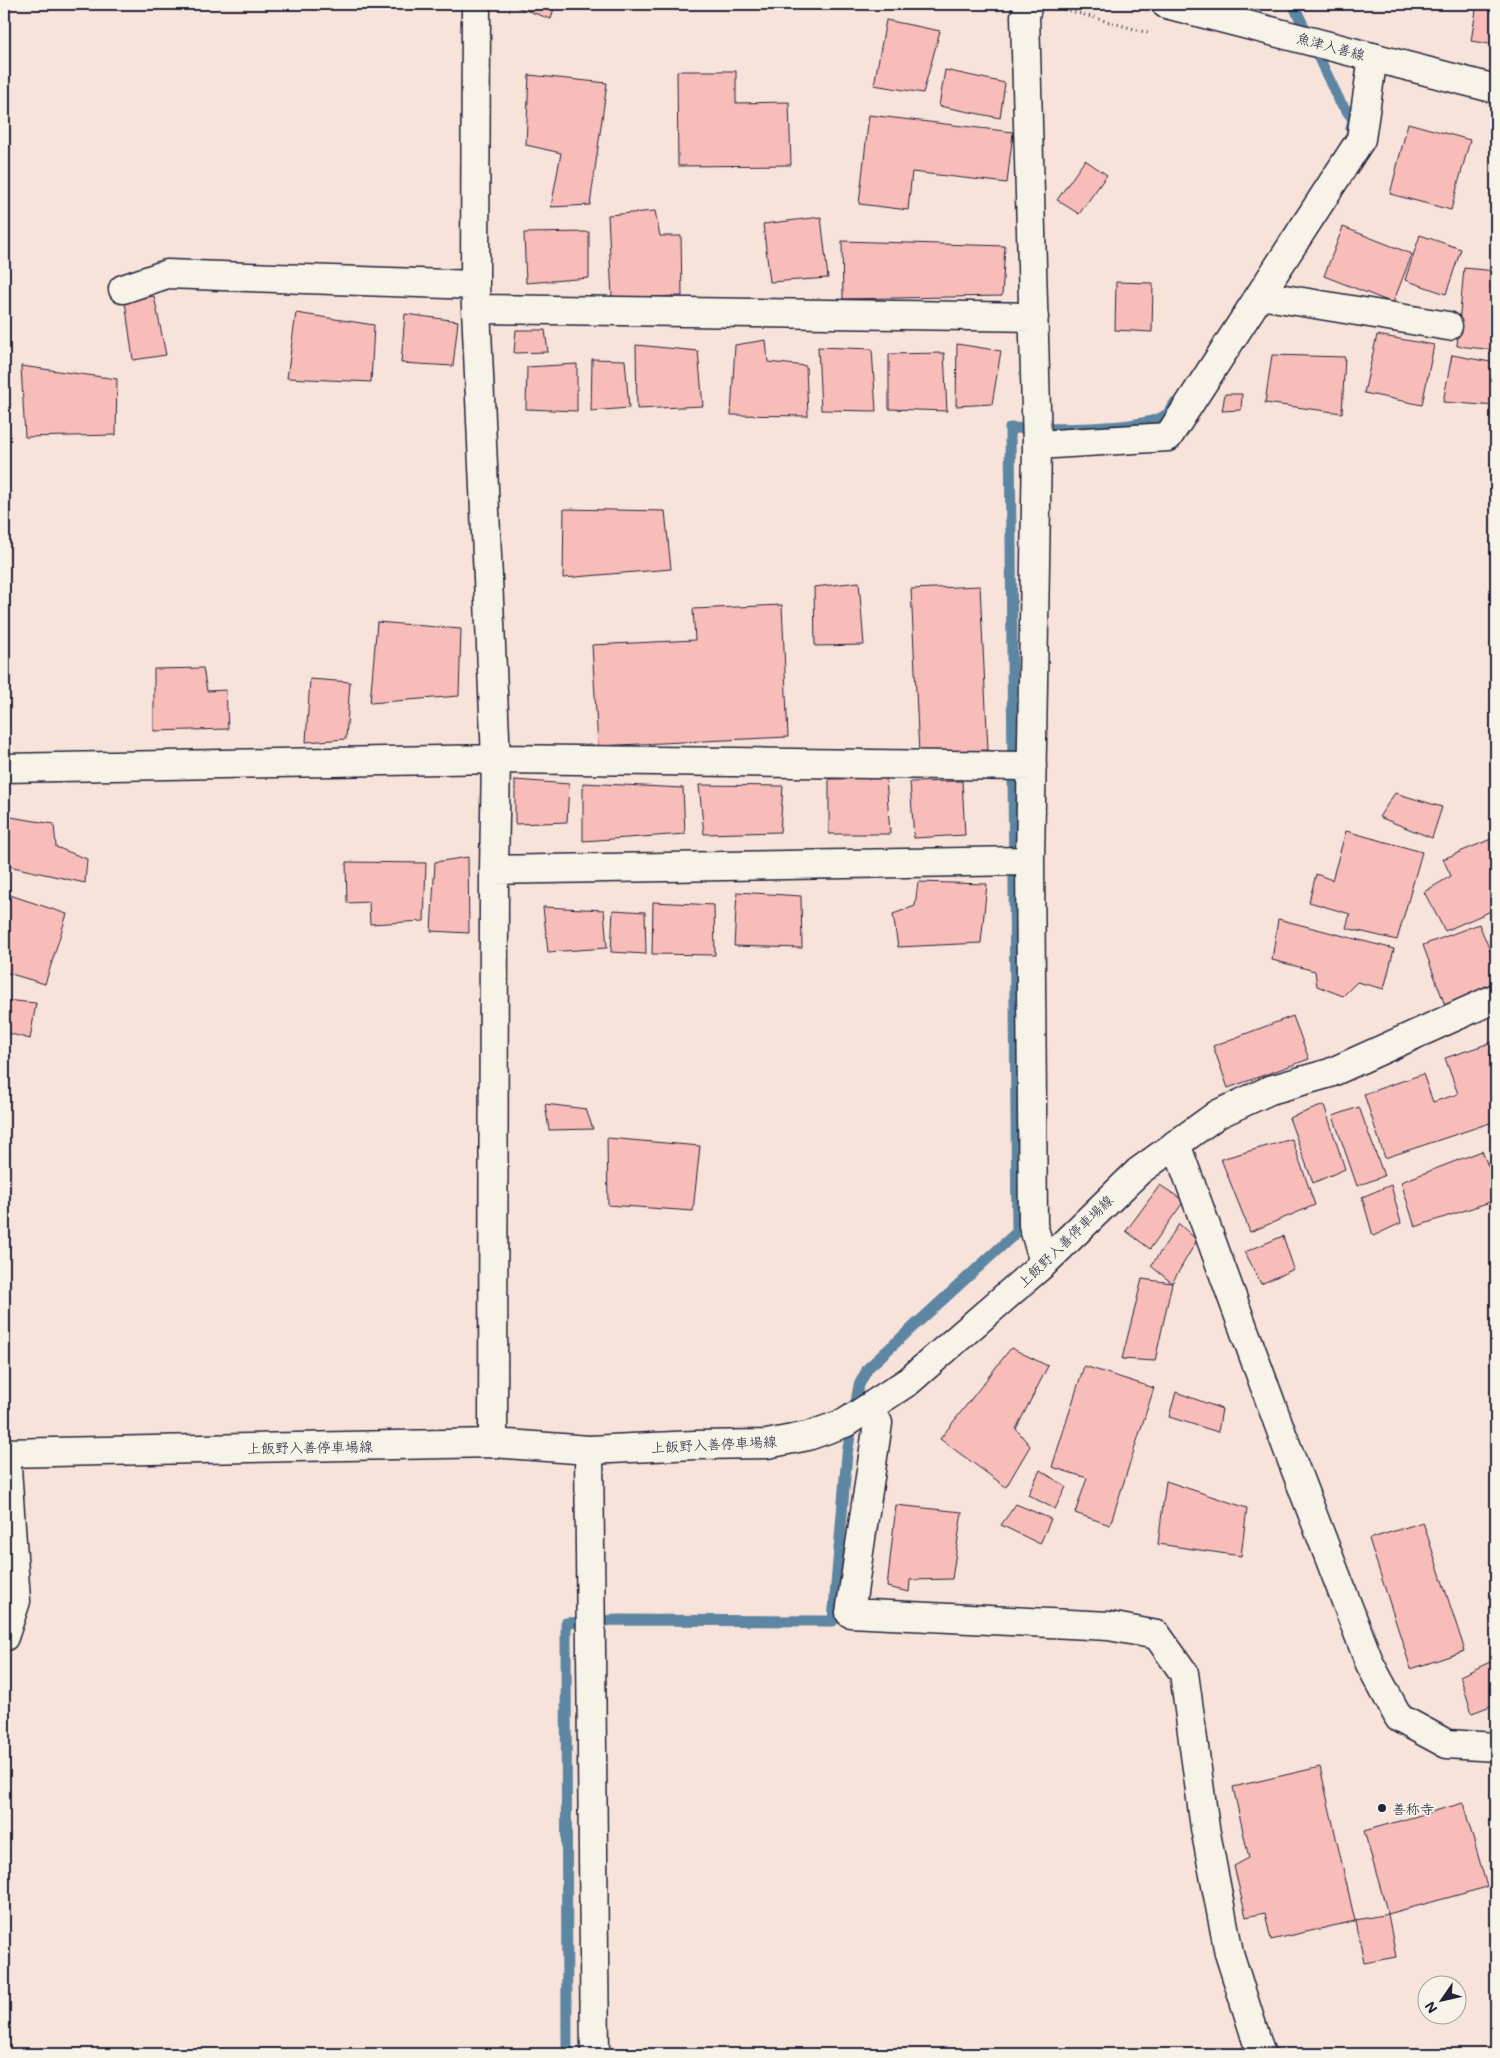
<svg xmlns="http://www.w3.org/2000/svg" width="1500" height="2058" font-family="Mali,'Klee One',sans-serif">
  <style>
    .lines { fill: none; stroke-linecap: round; stroke-linejoin: round }
    .stream { stroke: #5d86a2; stroke-width: 11 }
    .building { fill: #f9bdb9; stroke: #22223b }
    .street-casing { stroke: #22223b; stroke-width: 31 }
    .secondary-casing { stroke: #22223b; stroke-width: 31 }
    .path { stroke: #22223b; stroke-width: 3; stroke-dasharray: 1 4; stroke-linecap: butt }
    .street { stroke: #f7f3e8; stroke-width: 28 }
    .secondary { stroke: #f7f3e8; stroke-width: 28 }
    .poi-dot { fill: #22223b; stroke: #f7f3e8; stroke-width: 2 }
    .labels { text-anchor: middle; dominant-baseline: central; stroke-width: 4; stroke-linejoin: round; paint-order: stroke }
    .street-label { font-size: 14px; fill: #22223b; stroke: #f7f3e8 }
    .poi-label { font-size: 14px; fill: #22223b; stroke: #f7f3e8; text-anchor: start }
  </style>
  <rect width="100%" height="100%" fill="#f8e3da"/>
  <filter id="ink" filterUnits="userSpaceOnUse"><feTurbulence type="fractalNoise" baseFrequency=".02" numOctaves="2"/><feDisplacementMap in="SourceGraphic" scale="10" xChannelSelector="R" yChannelSelector="G"/><feConvolveMatrix kernelMatrix="1 2 1 2 8 2 1 2 1" color-interpolation-filters="sRGB"/></filter>
  <g filter="url(#ink)">
    <g class="lines">
      <path class="stream" d="M1293,4L1340,102L1353,119L1351,129
        M567,2054L566,1623L616,1620L833,1621L847,1454L859,1385L868,1368L1017,1232L1010,428C1041,429 1144,431 1166,415C1170,412 1172,406 1175,403"/>
    </g>
    <path class="building" d="M508,4H555L551,19Z
      M1477,4H1496V45L1471,41Z
      M886,20L940,31L923,93L874,85Z
      M945,70L1005,83L1000,118L939,106Z
      M677,71H736V103L789,102L791,165L678,166Z
      M529,75L607,83L590,205L551,207L561,153L526,145Z
      M869,115L1013,132L1007,183L912,172L908,210L859,204Z
      M1408,123L1470,140L1451,210L1390,194Z
      M1085,160L1107,175L1079,214L1057,200Z
      M655,211L660,236H681L682,296L612,298L608,215Z
      M821,217L828,278L770,282L763,224Z
      M1343,227L1412,254L1393,303L1324,276Z
      M589,232V278L526,283L524,233Z
      M1420,235L1461,249L1446,294L1405,280Z
      M842,241L1005,246L1002,296L843,299Z
      M1464,268L1496,271L1495,350L1457,346Z
      M1116,282L1153,283L1152,332L1115,330Z
      M154,296L166,355L133,360L125,301Z
      M296,313L374,325L371,382L287,378Z
      M405,314L458,321L453,366L401,363Z
      M516,330H545L548,352L514,353Z
      M1377,335L1434,345L1422,405L1364,393Z
      M766,340L768,362L806,366L808,416L731,415L735,345Z
      M4,342L7,343L4,357Z
      M957,344L1001,351L992,404L956,406Z
      M636,345L698,351L703,406L637,409Z
      M818,347L872,349L876,411L821,410Z
      M944,353L947,411L889,409V354Z
      M1272,355L1345,357L1342,413L1265,403Z
      M1452,355L1496,363V406L1443,402Z
      M592,359L625,360L629,408L591,411Z
      M577,364V411L526,409L527,367Z
      M21,366L117,379L116,435L25,437Z
      M1225,394H1242L1241,410L1222,411Z
      M564,509L665,511L671,569L563,578Z
      M859,582L864,645L815,646L814,587Z
      M980,586L988,750L919,753L911,589Z
      M782,605L788,737L598,746L592,645L695,640L693,609Z
      M377,622L461,629L459,696L370,703Z
      M203,668L207,691L226,690L228,729L154,731V669Z
      M310,679L350,682L346,739L306,742Z
      M886,778L890,834H829V779Z
      M515,780L569,784L567,822L515,824Z
      M962,781L965,835L914,838L910,782Z
      M583,783L683,788L685,834L583,841Z
      M699,785L783,786L780,832L704,834Z
      M1395,793L1442,807L1432,838L1379,817Z
      M4,816L54,824L56,847L87,859L85,883L4,865Z
      M1346,831L1422,852L1397,940L1346,928L1350,914L1309,902L1316,874L1332,880Z
      M1496,837V909L1445,931L1424,892L1451,876L1443,859Z
      M468,857L469,933L431,931L435,862Z
      M346,862L426,863L424,921L370,924L369,902L347,903Z
      M918,882L987,884L981,943L898,947L893,914L915,906Z
      M737,892L801,896L802,948L734,946Z
      M4,893L67,914L45,984L4,972Z
      M653,902L714,905L715,955L652,954Z
      M543,907L604,910L607,948L548,952Z
      M613,910L645,912L646,954L611,952Z
      M1278,919L1394,949L1384,989L1357,982L1343,996L1317,986L1315,971L1272,960Z
      M1479,924L1496,965V984L1446,1008L1423,945Z
      M4,1000L36,1003L30,1039L4,1032Z
      M1293,1016L1309,1059L1228,1088L1213,1046Z
      M1496,1041V1121L1385,1158L1364,1094L1423,1074L1433,1102L1458,1094L1445,1058Z
      M545,1104L586,1109L593,1129L549,1130Z
      M1324,1105L1345,1169L1313,1183L1289,1118Z
      M1359,1107L1384,1176L1357,1186L1333,1116Z
      M607,1138L700,1146L693,1211L608,1205Z
      M1292,1139L1315,1205L1250,1232L1221,1159Z
      M1482,1151L1496,1186V1200L1415,1227L1401,1182Z
      M1160,1185L1184,1201L1150,1249L1126,1231Z
      M1391,1185L1401,1223L1373,1236L1362,1197Z
      M1179,1224L1197,1240L1172,1283L1151,1266Z
      M1283,1236L1294,1269L1261,1284L1245,1252Z
      M1142,1279L1172,1283L1155,1361L1122,1359Z
      M1011,1348L1048,1366L1016,1429L1030,1446L1006,1487L940,1439Z
      M1084,1366L1154,1388L1110,1525L1075,1513L1087,1478L1052,1467Z
      M1176,1392L1222,1409L1218,1432L1169,1417Z
      M1040,1470L1066,1487L1055,1509L1028,1495Z
      M1166,1481L1247,1508L1241,1556L1158,1544Z
      M1016,1504L1051,1519L1040,1544L1001,1525Z
      M896,1505L962,1512L952,1579L910,1580L909,1592L887,1587Z
      M1423,1522L1465,1651L1411,1669L1369,1539Z
      M1490,1662L1496,1679V1704L1472,1713L1460,1676Z
      M1320,1767L1355,1921L1271,1940L1265,1913L1246,1917L1234,1866L1249,1858L1233,1787Z
      M1463,1803L1487,1887L1388,1914L1364,1831Z
      M1388,1914L1396,1957L1364,1963L1356,1920Z"/>
    <g class="lines">
      <g class="street-casing">
        <path id="street" d="M476,4L475,285L496,759L494,870L493,1443
          M1028,4L1025,16L1037,445L1030,861L1033,1225L1044,1263
          M123,289L167,274L475,285
          M1260,295L1448,326
          M476,309L1034,317
          M1037,445L1168,437L1361,139L1373,57
          M4,768L496,759L1032,766
          M494,870L1030,861
          M1176,1144L1288,1450L1370,1664L1399,1718L1447,1744L1496,1747
          M869,1408L878,1423L850,1613L1109,1626L1157,1635L1184,1673L1205,1828L1229,1953L1261,2054
          M589,1450L595,2054
          M4,1637L16,1601L6,1453"/>
      </g>
      <g class="secondary-casing">
        <path id="secondary" d="M1166,4L1496,89
          M4,1453L493,1443L589,1450L695,1445L767,1444L808,1436L845,1423L909,1381L1044,1263L1139,1171L1218,1114L1270,1090L1330,1073L1496,998"/>
      </g>
      <path class="path" d="M1060,8L1148,33"/>
      <use href="#street" class="street"/>
      <use href="#secondary" class="secondary"/>
    </g>
  </g>
  <circle class="poi-dot" cx="1382" cy="1808" r="5"/>
  <g class="labels">
    <g class="street-label">
      <text transform="translate(1331 46) rotate(15)">魚津入善線</text>
      <text transform="translate(1065 1241) rotate(-44)">上飯野入善停車場線</text>
      <text transform="translate(714 1444) rotate(-3)">上飯野入善停車場線</text>
      <text transform="translate(310 1447) rotate(-1)">上飯野入善停車場線</text>
    </g>
    <g class="poi-label">
      <text x="1392" y="1808">善称寺</text>
    </g>
  </g>
  <rect width="1500" height="2058" fill="none" stroke="#f7f3e8" stroke-width="20"/>
  <rect x="10" y="10" width="1480" height="2038" fill="none" stroke="#22223b" stroke-width="2" filter="url(#ink)"/>
  <g transform="translate(1442 2000) rotate(236)"><circle r="24" fill="#f7f3e8" stroke="#a29fa3"/>
  <path d="M0-4L9 19L0 12L-9 19Z" fill="#22223b"/>
  <text y="-8" font-size="14" font-weight="bold" text-anchor="middle" fill="#22223b">N</text>
  </g>
</svg>
